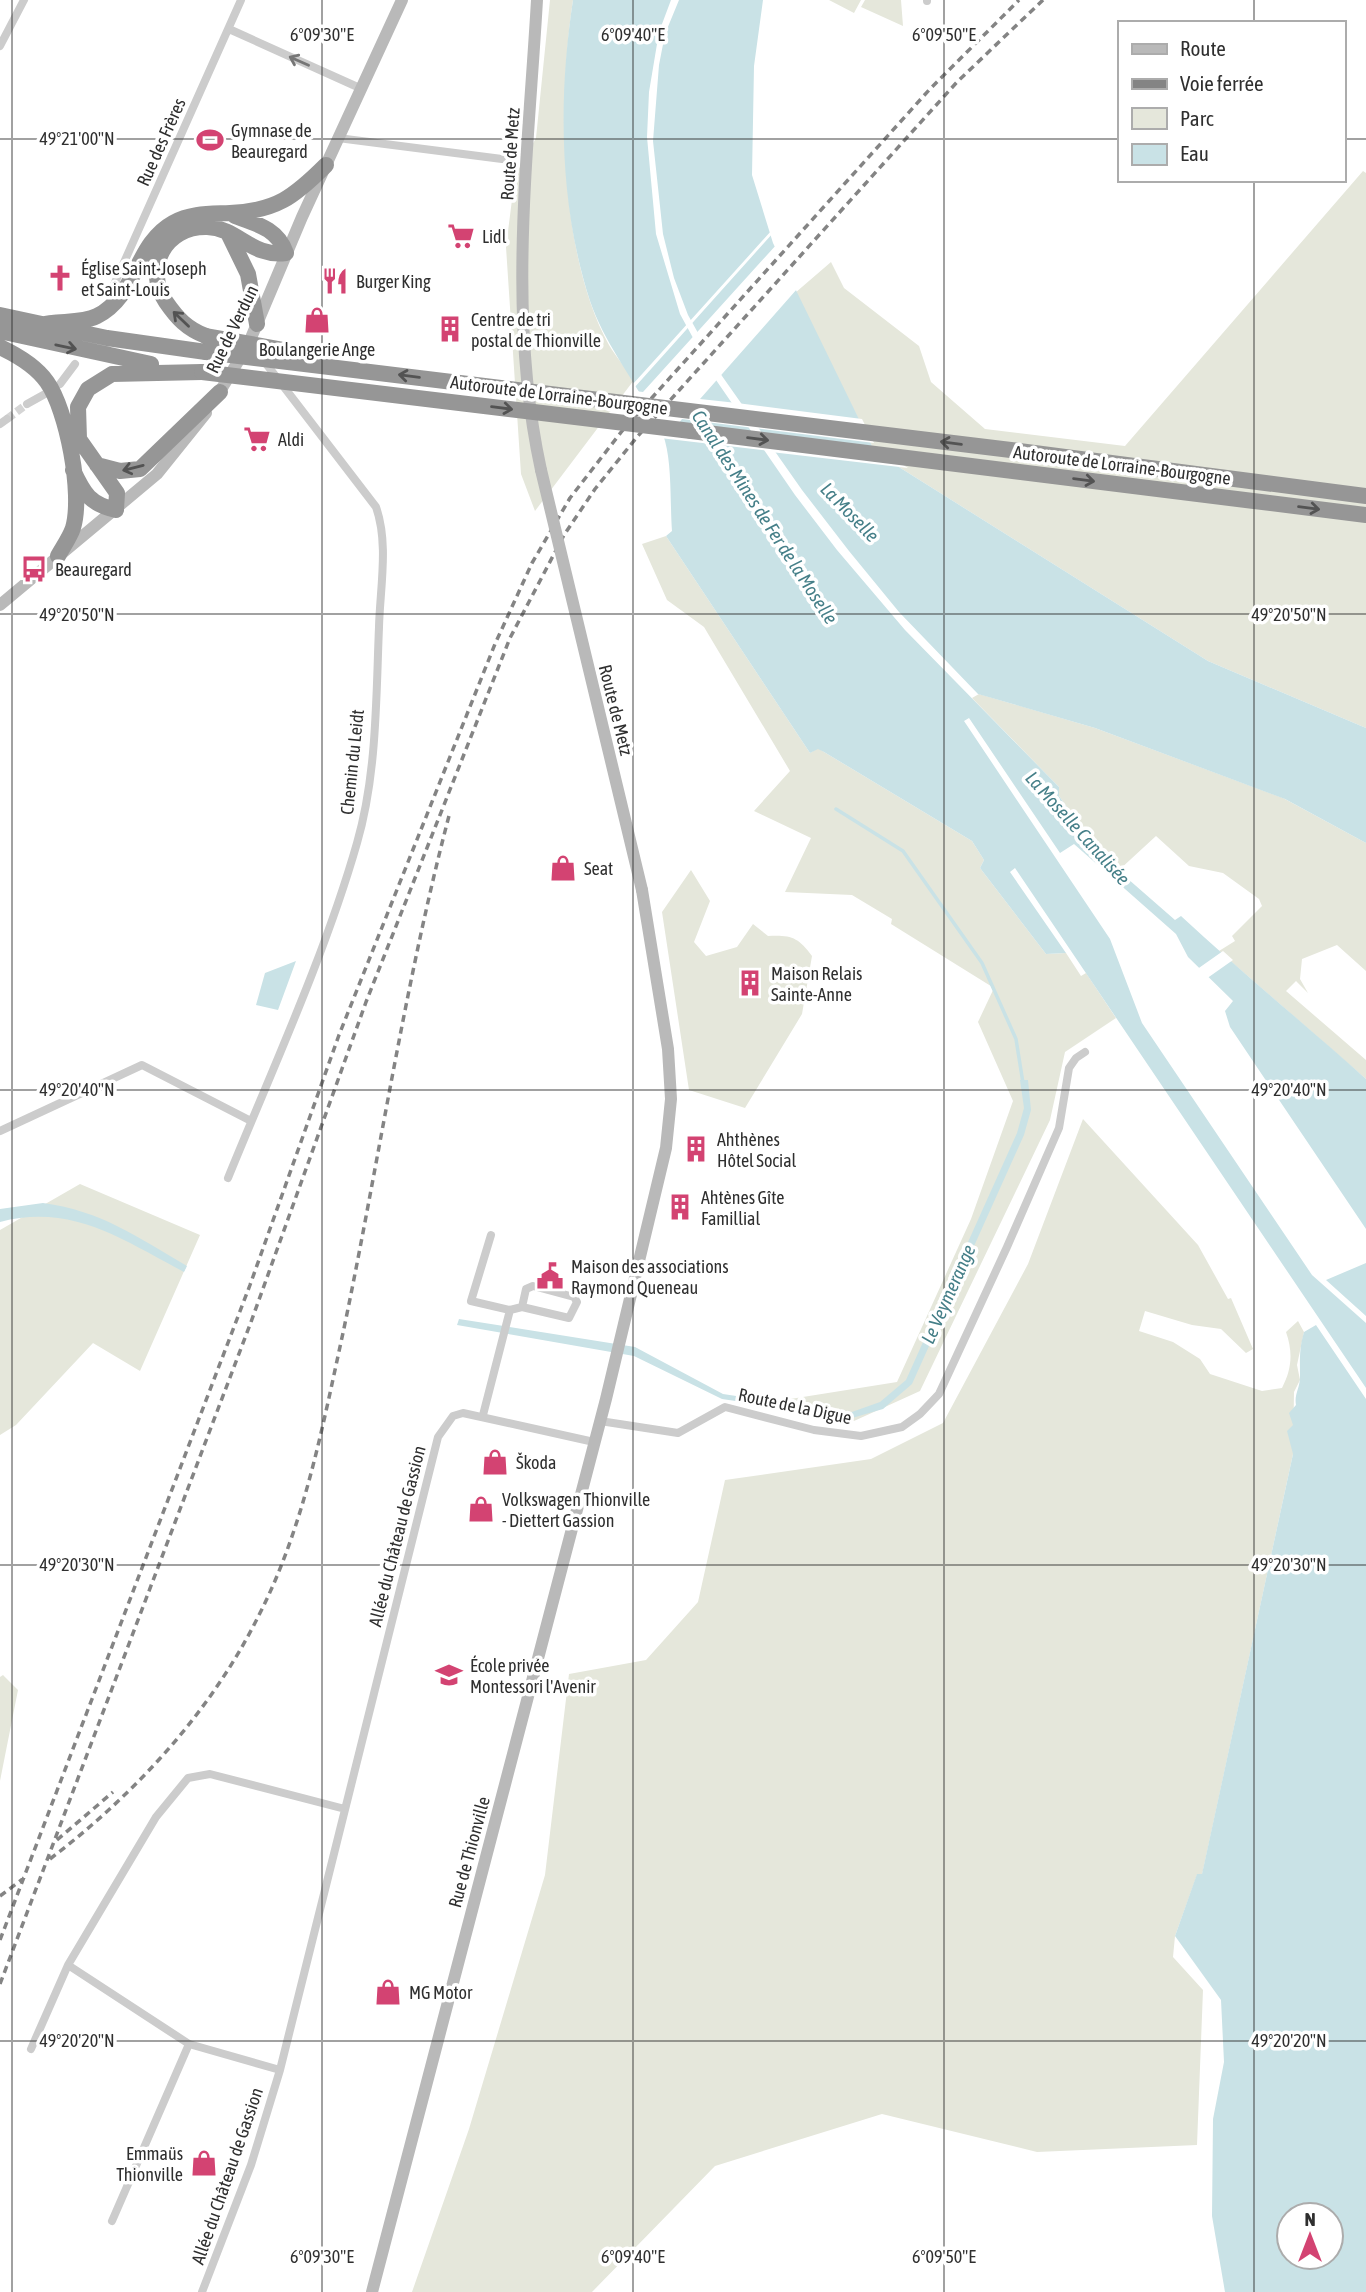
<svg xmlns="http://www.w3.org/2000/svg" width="1366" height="2292" font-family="'Asap Condensed',sans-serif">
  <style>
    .green { fill: #e5e7db }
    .water { fill: #c9e2e6; fill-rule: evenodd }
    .pier { fill: #fff }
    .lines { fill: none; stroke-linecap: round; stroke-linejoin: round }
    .stream { stroke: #c9e2e6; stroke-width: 3.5 }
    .minor-tunnel { stroke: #d5d5d5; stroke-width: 8; stroke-dasharray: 8 4; stroke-linecap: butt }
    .minor { stroke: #ccc; stroke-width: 8 }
    .secondary { stroke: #b9b9b9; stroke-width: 12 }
    .motorway { stroke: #969696; stroke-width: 16 }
    .rail { stroke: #848484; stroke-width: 3.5; stroke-dasharray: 7 5; stroke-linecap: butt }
    .secondary-bridge { stroke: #b9b9b9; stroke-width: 12 }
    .motorway-bridge { stroke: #969696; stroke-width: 16 }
    .oneway { stroke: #767676 }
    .oneway2 { stroke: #535353 }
    .ticks { fill: none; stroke: #2f2f2f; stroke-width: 2; stroke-opacity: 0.45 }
    .labels { text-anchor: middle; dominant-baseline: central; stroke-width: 7; stroke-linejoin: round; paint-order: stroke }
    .poi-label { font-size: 18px; fill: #2f2f2f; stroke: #fff; text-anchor: start }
    .street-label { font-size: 18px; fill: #2f2f2f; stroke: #fff }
    .water-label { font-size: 19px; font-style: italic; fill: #457f88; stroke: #fff }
    .ticks-label { font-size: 18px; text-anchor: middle; fill: #2f2f2f; stroke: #fff; stroke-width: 7; stroke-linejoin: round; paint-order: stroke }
  </style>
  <rect width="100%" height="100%" fill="#fff"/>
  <path class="green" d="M550,0H573C558,99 559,255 609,345C616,357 626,368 634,380L535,511L521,474L506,247L515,176L536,138Z
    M829,0H861L854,13Z
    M865,0H901L903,26L861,7Z
    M1363,171L1366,173V728L1208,661L875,452L795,293L831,262L844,288L919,346L931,382L985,429L1125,446Z
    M666,536L810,753L818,748L824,752L972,841L984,860L980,868L1046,954L1066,953L1081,976L1086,973L1116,1018L1065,1052L1050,1120L920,1391L854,1421L781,1404L784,1400L897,1382L971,1219L1013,1101L978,1022L994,988L891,924L892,919L852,895L785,892L811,838L754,811L790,771L704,627L667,600L642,544Z
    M979,694L1095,728L1283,798L1366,843V971L1337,945L1302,959L1300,979L1308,993L1296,981L1286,991L1366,1060V1079L1219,951L1235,941L1232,936L1262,906L1259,899L1223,873L1189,866L1156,836L1118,871L1104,858L1059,796V787L972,698Z
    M691,870L710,901L694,942L706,956L737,947L753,924L768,936C791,935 798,937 812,956L802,1014L745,1108L689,1090L662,912Z
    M1083,1119L1198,1245L1228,1299L1231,1298L1253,1349L1246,1353L1221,1329L1192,1325L1145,1311L1139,1331L1173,1342L1200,1359L1210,1374L1262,1391L1282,1388C1292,1369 1293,1352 1286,1332L1298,1321L1304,1332L1297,1365L1300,1380L1294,1392L1293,1454L1202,1875H1197L1175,1936L1173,1957L1203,1990L1197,2145L1037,2152L882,2114L715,2166L592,2292H412L469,2129L545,1875L569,1674L646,1660L698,1602L725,1480L871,1459L943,1423L1028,1264Z
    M80,1184L200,1235L140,1371L93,1343L16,1425L0,1435V1230Z
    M3,1675L18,1690L0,1781V1677Z"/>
  <path class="water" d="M573,0H671L659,32L649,92L647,137L656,234L680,314L716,380L795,495L837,550L905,630L1059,787V796L1104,858L1175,920L1181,916C1241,972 1305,1024 1366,1079V1229L1230,1027L1225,1011L1233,1001L1188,957L1176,934L1074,844L1060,853L969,718L964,721L1110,939L1142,1023L1312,1275L1366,1323V1388L1015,868L1010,872L1066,953L1046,954L980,868L984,860L972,841L824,752L818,749L810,753L666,536L672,531C670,505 672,466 665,441C663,432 655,421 651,413C631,375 604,342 590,301C559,206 558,97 573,0Z
    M679,0H763L754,66L752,175L773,243L875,452L1208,661L1366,728V843L1285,799L1095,728L978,694L899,612L849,551L802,490L722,376L688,315L674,278L663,234L653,141L659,65L665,34Z
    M296,961L278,1010L256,1005L265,973Z
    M1020,1080H1028L1031,1110L1024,1135L912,1384L883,1409L852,1418L722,1399L634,1356L457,1325L459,1319L635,1347L723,1394L849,1413L880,1402L906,1380L1017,1133L1024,1108Z
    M43,1203C102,1211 137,1237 187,1266L184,1272C123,1240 72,1203 0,1222V1209Z
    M1366,1263V1316L1326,1280Z
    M1316,1325L1366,1399V2292H1225L1212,2216L1213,2119L1224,2062L1221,2000L1175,1936L1197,1874H1202L1293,1454L1287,1431L1293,1425L1289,1413L1296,1405C1294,1394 1300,1388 1300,1377C1300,1360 1299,1349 1304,1332ZM1289,2215H1331V2257H1289Z"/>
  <path class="pier" d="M772,230L773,233L634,388L632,385L643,373Z
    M777,244L797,289L700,399L737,403L754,428L682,419L679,423L757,433L770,451L660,438L635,391L643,392Z
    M737,403L862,419L874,443L754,428Z
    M758,433L878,449L908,468L771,452Z
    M1223,951L1233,960L1206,979L1196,970Z"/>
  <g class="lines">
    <path class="stream" d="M836,809L903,851L982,963L1016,1039L1023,1083"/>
    <path class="minor-tunnel" d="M7,419L27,404"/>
    <path class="minor" d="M927,1V0
      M229,29L362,89
      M0,46L24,0
      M338,138L502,159
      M109,296L241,0
      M60,384L75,364
      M27,404L45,394
      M0,424L7,419
      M0,1131L142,1065L251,1121
      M228,1178C272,1070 325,955 357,843C377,774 376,698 379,627C380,588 389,544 376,507L264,361
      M510,1310L522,1307L569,1318L577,1302L574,1297L533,1286L526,1289L522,1307
      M483,1415L510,1310L471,1301L491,1235
      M600,1421L678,1433L725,1407L814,1430L861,1436L902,1427L920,1414L939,1394L1007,1247L1059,1128L1069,1068L1076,1058L1085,1052
      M68,1965L156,1817L188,1778L210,1774L345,1809
      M31,2049L68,1965L189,2044L280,2070
      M112,2221L189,2044
      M202,2292L251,2165L280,2070L438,1437L453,1416L463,1413L594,1442"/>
    <path class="secondary" d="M537,0C528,157 507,315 541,470
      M216,398L248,345L302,217L402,0
      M0,605L157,474L206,413
      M372,2292L606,1399L666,1148L671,1099L668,1049L642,890"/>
    <path class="motorway" d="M229,235L248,274L257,324
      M0,315L107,338L206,352
      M40,325C58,320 81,324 97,316C137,296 135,244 173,223C191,213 210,214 230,213C276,211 294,197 326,165
      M0,331L151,364
      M206,336C187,329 177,318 166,302C143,268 165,226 207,227C238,228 252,258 286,253C278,229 257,224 235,216
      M0,347C17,355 36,366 47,382C67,410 83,494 73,528C70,537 63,547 58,556
      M691,431L1366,515
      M1019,451L1366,496
      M97,465L120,471L140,469L220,392
      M73,470C84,494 90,504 116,510L117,493L79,439L78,407L88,389L112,374L202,372"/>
    <path class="rail" d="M57,1840L113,1792
      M50,1859C135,1794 211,1712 259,1615C304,1527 322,1429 343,1333C379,1161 405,982 450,812
      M0,1896L24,1878
      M0,1940L250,1285L339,1035L495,644L532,563L570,498L622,431L929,90L1019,0
      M0,1984L251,1322L366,1002L510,638L564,535L595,489L637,437L957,82L1043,0"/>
    <path class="secondary-bridge" d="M541,470L642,890"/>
    <path class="motorway-bridge" d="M206,336L295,352L302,358
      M206,352L1019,451
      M202,372L691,431"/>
  </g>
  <defs><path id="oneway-shaft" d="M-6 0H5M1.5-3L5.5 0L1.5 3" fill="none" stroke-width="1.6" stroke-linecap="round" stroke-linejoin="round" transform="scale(1.75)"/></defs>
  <use class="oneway" href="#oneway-shaft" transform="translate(299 61) rotate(-156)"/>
  <g class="oneway2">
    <use href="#oneway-shaft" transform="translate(181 319) rotate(-136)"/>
    <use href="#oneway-shaft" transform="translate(66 347) rotate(12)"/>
    <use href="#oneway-shaft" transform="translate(409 376) rotate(-173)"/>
    <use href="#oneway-shaft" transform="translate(502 408) rotate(7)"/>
    <use href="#oneway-shaft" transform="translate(758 439) rotate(7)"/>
    <use href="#oneway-shaft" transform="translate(951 443) rotate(-173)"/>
    <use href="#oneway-shaft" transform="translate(133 468) rotate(166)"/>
    <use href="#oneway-shaft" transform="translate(1084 480) rotate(7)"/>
    <use href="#oneway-shaft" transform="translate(1309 508) rotate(7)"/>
  </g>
  <path class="ticks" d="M12,0V2292M322,0V2292M633,0V2292M944,0V2292M1254,0V23M0,139H1119M1343,139H1366M1254,180V2292M0,614H1366M0,1090H1366M0,1565H1366M0,2041H1366"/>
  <defs>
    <g id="stadium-bare" transform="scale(2.1)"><path d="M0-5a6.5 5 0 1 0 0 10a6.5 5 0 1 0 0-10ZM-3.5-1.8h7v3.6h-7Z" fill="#d34372" stroke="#fff" stroke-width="2.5" paint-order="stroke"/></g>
    <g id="supermarket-bare" transform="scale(2.1)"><path d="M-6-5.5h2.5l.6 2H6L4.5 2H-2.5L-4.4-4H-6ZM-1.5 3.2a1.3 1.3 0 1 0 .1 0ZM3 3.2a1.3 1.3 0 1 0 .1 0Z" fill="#d34372" stroke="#fff" stroke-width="2.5" paint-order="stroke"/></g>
    <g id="church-bare" transform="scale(2.1)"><path d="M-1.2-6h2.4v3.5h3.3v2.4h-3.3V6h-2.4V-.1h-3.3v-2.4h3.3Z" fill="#d34372" stroke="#fff" stroke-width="2.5" paint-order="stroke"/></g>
    <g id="restaurant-bare" transform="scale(2.1)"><path d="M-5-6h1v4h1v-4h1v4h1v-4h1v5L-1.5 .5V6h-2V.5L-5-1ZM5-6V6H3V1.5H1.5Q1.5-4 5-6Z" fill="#d34372" stroke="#fff" stroke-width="2.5" paint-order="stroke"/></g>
    <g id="shop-bare" transform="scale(2.1)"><path d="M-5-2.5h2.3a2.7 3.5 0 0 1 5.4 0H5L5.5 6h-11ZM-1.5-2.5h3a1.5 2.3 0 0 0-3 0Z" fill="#d34372" stroke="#fff" stroke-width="2.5" paint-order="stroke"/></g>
    <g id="building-bare" transform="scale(2.1)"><path d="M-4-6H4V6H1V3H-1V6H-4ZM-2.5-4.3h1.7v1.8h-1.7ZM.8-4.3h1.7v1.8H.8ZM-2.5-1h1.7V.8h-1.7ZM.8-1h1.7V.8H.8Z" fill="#d34372" stroke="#fff" stroke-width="2.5" paint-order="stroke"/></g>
    <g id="bus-bare" transform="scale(2.1)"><path d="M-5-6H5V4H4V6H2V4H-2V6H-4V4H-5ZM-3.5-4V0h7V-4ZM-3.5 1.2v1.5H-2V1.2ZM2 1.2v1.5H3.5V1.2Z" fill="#d34372" stroke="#fff" stroke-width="2.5" paint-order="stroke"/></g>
    <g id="civic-bare" transform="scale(2.1)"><path d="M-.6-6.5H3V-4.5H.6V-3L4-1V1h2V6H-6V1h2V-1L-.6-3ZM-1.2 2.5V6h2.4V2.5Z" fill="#d34372" stroke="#fff" stroke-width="2.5" paint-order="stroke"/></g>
    <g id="school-bare" transform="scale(2.1)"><path d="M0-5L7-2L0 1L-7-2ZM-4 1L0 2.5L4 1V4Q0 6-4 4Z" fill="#d34372" stroke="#fff" stroke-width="2.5" paint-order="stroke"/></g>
  </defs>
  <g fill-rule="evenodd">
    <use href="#stadium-bare" x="210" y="140"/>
    <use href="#supermarket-bare" x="461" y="236"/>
    <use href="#church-bare" x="60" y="278"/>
    <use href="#restaurant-bare" x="335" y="281"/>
    <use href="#shop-bare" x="317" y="320"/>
    <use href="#building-bare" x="450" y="329"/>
    <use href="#supermarket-bare" x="257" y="439"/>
    <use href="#bus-bare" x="34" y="569"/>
    <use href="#shop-bare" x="563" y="868"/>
    <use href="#building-bare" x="750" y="983"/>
    <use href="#building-bare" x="696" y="1149"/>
    <use href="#building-bare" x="680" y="1207"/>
    <use href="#civic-bare" x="550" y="1276"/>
    <use href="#shop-bare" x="495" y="1462"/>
    <use href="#shop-bare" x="481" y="1509"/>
    <use href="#school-bare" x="449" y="1675"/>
    <use href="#shop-bare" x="388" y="1992"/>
    <use href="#shop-bare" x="204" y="2163"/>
  </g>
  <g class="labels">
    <g class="poi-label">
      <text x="231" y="130">Gymnase de<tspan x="231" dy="21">Beauregard</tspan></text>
      <text x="482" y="236">Lidl</text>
      <text x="81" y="268">Église Saint-Joseph<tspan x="81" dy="21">et Saint-Louis</tspan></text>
      <text x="356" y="281">Burger King</text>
      <text x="471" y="319">Centre de tri<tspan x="471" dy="21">postal de Thionville</tspan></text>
      <text x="317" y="349" text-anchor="middle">Boulangerie Ange</text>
      <text x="278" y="439">Aldi</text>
      <text x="55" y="569">Beauregard</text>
      <text x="584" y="868">Seat</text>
      <text x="771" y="973">Maison Relais<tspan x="771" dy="21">Sainte-Anne</tspan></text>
      <text x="717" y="1139">Ahthènes<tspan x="717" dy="21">Hôtel Social</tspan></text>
      <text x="701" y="1197">Ahtènes Gîte<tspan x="701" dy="21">Famillial</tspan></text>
      <text x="571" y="1266">Maison des associations<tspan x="571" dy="21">Raymond Queneau</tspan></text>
      <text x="516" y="1462">Škoda</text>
      <text x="502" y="1499">Volkswagen Thionville<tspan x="502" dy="21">- Diettert Gassion</tspan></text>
      <text x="470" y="1665">École privée<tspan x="470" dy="21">Montessori l'Avenir</tspan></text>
      <text x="409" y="1992">MG Motor</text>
      <text x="183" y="2153" text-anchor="end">Emmaüs<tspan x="183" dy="21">Thionville</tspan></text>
    </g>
    <g class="street-label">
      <text transform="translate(161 142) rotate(-66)">Rue des Frères</text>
      <text transform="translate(510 154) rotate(-86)">Route de Metz</text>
      <text transform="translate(232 329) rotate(-64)">Rue de Verdun</text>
      <text transform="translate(559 395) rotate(7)">Autoroute de Lorraine-Bourgogne</text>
      <text transform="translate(1122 465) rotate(7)">Autoroute de Lorraine-Bourgogne</text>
      <text transform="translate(616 710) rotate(76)">Route de Metz</text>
      <text transform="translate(352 762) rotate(-84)">Chemin du Leidt</text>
      <text transform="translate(795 1406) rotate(12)">Route de la Digue</text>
      <text transform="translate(397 1536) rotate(-76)">Allée du Château de Gassion</text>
      <text transform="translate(469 1852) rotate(-75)">Rue de Thionville</text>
      <text transform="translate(227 2176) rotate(-71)">Allée du Château de Gassion</text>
    </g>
    <g class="water-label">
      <text transform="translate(850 512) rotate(46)">La Moselle</text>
      <text transform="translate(765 517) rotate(57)">Canal des Mines de Fer de la Moselle</text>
      <text transform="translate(1078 828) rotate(48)">La Moselle Canalisée</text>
      <text transform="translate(948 1294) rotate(-66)">Le Veymerange</text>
    </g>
  </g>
  <g class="ticks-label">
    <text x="322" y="41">6°09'30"E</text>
    <text x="633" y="41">6°09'40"E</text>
    <text x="944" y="41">6°09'50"E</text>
    <text x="77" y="145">49°21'00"N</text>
    <text x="77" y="621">49°20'50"N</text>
    <text x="1289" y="621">49°20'50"N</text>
    <text x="77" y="1096">49°20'40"N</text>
    <text x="1289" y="1096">49°20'40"N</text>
    <text x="77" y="1571">49°20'30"N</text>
    <text x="1289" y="1571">49°20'30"N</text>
    <text x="77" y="2047">49°20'20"N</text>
    <text x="1289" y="2047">49°20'20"N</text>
    <text x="322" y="2263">6°09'30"E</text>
    <text x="633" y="2263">6°09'40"E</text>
    <text x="944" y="2263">6°09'50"E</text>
  </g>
  <rect x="1118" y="21" width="228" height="161" fill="#ffffff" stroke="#acacac" stroke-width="2"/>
  <rect x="1132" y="44" width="35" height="10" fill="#b9b9b9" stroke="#acacac" stroke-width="2"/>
  <text x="1180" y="56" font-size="21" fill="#2f2f2f">Route</text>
  <rect x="1132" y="79" width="35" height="10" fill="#848484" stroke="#acacac" stroke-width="2"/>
  <text x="1180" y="91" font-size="21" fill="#2f2f2f">Voie ferrée</text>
  <rect x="1132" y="108" width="35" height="21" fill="#e5e7db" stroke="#acacac" stroke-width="2"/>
  <text x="1180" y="126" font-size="21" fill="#2f2f2f">Parc</text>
  <rect x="1132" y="144" width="35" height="21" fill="#c9e2e6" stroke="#acacac" stroke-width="2"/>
  <text x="1180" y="161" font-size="21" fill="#2f2f2f">Eau</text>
  <g transform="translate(1310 2236)"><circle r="33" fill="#ffffff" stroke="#acacac" stroke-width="2"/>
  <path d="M0-5L12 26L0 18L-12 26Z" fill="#d34372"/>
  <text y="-10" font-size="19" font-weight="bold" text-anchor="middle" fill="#2f2f2f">N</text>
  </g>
</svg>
